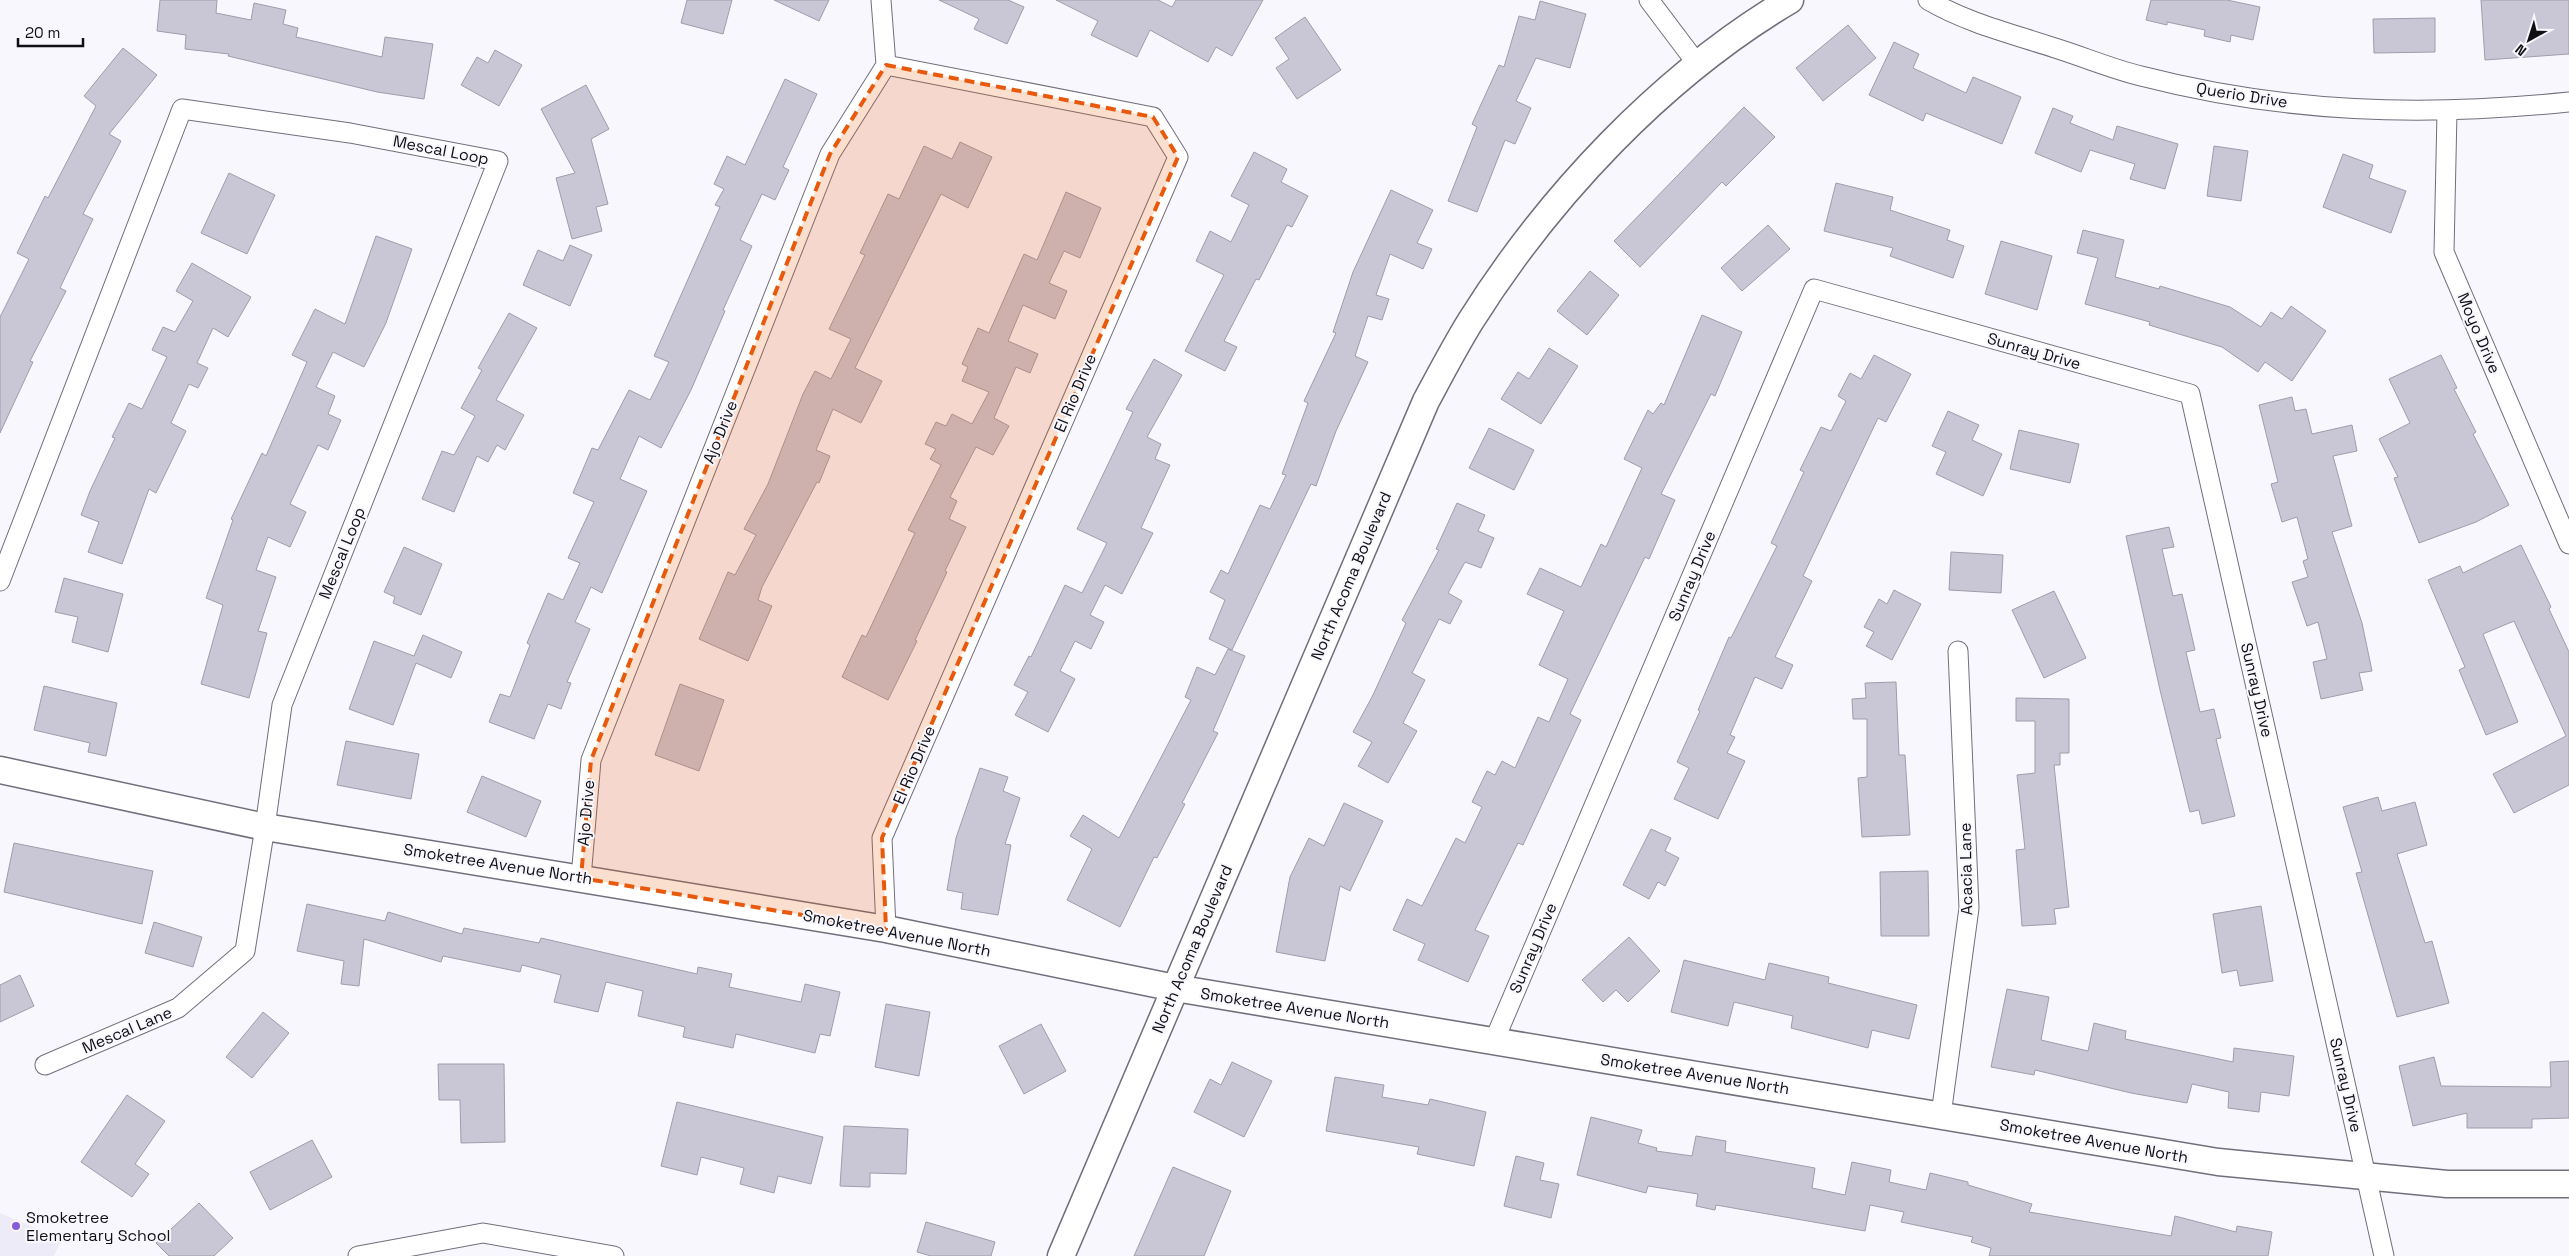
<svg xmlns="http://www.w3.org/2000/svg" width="2569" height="1256" font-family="'Space Grotesk',sans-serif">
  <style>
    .built { fill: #edebf8 }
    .building { fill: #c9c6d5; stroke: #a09cab }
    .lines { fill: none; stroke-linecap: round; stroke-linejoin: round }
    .street-casing { stroke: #726e7c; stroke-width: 21 }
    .secondary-casing { stroke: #726e7c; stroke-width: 29 }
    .street { stroke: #fff; stroke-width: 19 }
    .secondary { stroke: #fff; stroke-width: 26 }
    .marked { fill: #e8590c; fill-opacity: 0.2; stroke: #e8590c; stroke-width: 4; stroke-dasharray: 10 6; stroke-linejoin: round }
    .poi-dot { fill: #895ed8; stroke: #f9f7fe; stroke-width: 2 }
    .labels { text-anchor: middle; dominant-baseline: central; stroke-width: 4; stroke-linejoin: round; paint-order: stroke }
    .street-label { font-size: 16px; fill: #100f14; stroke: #f9f7fe }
    .poi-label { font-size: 16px; fill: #100f14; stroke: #f9f7fe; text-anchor: start }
  </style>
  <rect width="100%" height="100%" fill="#f9f7fe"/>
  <path class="built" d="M0,1213L62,1239L54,1256H0Z"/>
  <path class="building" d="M160,0H217L216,13L251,20L254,3L286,10L283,24L298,28L296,37L382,57L385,37L433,44L424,99L377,92L228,56L229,54L185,49L186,35L157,31Z
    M687,0H732L723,34L681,23Z
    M774,0H829L819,21Z
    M939,0H1008L1024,7L1007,44L974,29L979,19Z
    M1056,0H1158L1172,7L1176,0H1263L1232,56L1216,47L1208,62L1150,30L1137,57L1091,35L1098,21Z
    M2151,0H2227L2260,7L2253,40L2231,35L2230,42L2204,36L2205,30L2167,22V25L2146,20Z
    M2481,0H2569V54L2485,60Z
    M1540,1L1586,14L1570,68L1536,58L1516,101L1531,108L1515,144L1505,140L1477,212L1448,201L1477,127L1472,124L1499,65L1504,67L1519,16L1535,20Z
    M1305,17L1341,70L1297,99L1276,68L1289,59L1275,38Z
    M2435,18V52L2374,53L2373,19Z
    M1848,25L1876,58L1823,101L1796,68Z
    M1894,42L1919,54L1913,68L1966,93L1973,77L2021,97L2002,144L1926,113L1923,121L1869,95Z
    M123,48L157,75L109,134L121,141L83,214L93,219L60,288L66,291L30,361L33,362L0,433V317L29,259L17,253L45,196L48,198L96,106L84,96Z
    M495,50L522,65L499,106L461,85L477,57L488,63Z
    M785,79L817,94L783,167L789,170L775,200L762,194L740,240L752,246L723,310L725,311L691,390L661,448L639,436L620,479L647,491L602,593L591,587L575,622L590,629L567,682L571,683L561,709L548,704L534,739L489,722L500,694L510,697L530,645L527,643L548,593L563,600L580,563L568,558L594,502L573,493L592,448L598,450L629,390L650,400L669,362L654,356L720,207L715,205L724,189L714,184L727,156L745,165Z
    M586,85L609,129L591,139L608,204L596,207L602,231L572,239L556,178L575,173L541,109Z
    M1744,107L1775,137L1726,186L1722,182L1640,267L1614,241Z
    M2053,108L2073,116L2070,123L2113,140L2117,126L2178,144L2165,189L2130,179L2135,164L2090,150L2081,172L2035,153Z
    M960,142L992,157L968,208L941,194L855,368L882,381L861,423L833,409L816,450L830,456L819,483L817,482L762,587L758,600L772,606L748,661L699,639L728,572L735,575L756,535L744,529L768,484L803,394L815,371L831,379L851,339L829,329L865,255L860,253L888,194L899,199L924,146L952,159Z
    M2214,146L2248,151L2241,201L2207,196Z
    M1254,152L1287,169L1281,182L1308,196L1292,227L1287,225L1259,280L1256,279L1224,341L1237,347L1225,371L1185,351L1224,275L1196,261L1210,231L1231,242L1249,205L1231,196Z
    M2343,154L2373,165L2369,178L2406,191L2391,233L2323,207Z
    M229,173L275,195L247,254L201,233Z
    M1836,183L1893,197L1890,210L1950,230L1947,240L1964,246L1953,278L1890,256L1893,248L1824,231Z
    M1391,190L1433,210L1417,243L1432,249L1423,269L1390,254L1376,295L1389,299L1382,320L1368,316L1355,356L1368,362L1336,431L1316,486L1311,484L1232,650L1209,639L1225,600L1210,592L1221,570L1228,574L1260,505L1270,509L1286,475L1282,474L1308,403L1304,401L1336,333L1333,332L1353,272Z
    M1066,192L1101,208L1080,258L1064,251L1049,283L1067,291L1055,319L1023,305L1008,341L1038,354L1030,373L1016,367L994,418L1009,426L993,455L976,447L950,497L957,501L949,519L966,527L945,571L947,572L915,640L917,641L888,700L842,677L862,635L866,637L915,533L908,530L941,465L930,459L936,449L925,444L936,422L946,426L952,414L972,424L989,392L962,381L968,367L962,364L978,328L989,333L1024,254L1037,260Z
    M1768,225L1790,249L1742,291L1721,268Z
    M2083,230L2124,240L2115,277L2159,289L2160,286L2230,307L2261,327L2271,312L2282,319L2291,306L2326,331L2292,381L2265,362L2258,372L2222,347L2149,325L2150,322L2085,304L2098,258L2077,253Z
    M376,236L412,249L386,323L364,367L333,352L316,387L335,396L328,414L341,420L328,450L318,445L290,504L306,512L290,547L268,537L256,570L276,577L258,631L267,633L249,698L201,684L223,605L206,598L233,520L231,519L262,453L266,456L307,362L292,355L315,309L345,324Z
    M2001,241L2052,256L2037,310L1985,294Z
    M570,245L592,255L570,306L523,285L538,250L563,261Z
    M192,263L251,297L228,337L213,328L197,363L208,368L198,388L189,384L171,423L186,431L156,493L149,489L122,564L88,552L99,522L81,515L90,491L115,438L112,437L129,403L142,409L167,357L152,350L163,327L175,332L193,301L176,291Z
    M1590,271L1619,295L1587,335L1557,311Z
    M509,313L537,328L496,400L524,415L505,450L497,445L488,462L477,456L454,512L422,499L442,451L454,455L475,416L461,408L482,370L478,368Z
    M1702,315L1742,332L1715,396L1711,394L1661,494L1675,500L1649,559L1645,557L1570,714L1581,720L1523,845L1518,843L1475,930L1489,936L1468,982L1418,960L1425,944L1393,930L1407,899L1422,906L1456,838L1465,843L1482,807L1472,802L1487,771L1495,775L1502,761L1515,768L1538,717L1549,722L1568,679L1539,665L1564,611L1527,594L1540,568L1581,587L1601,544L1606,547L1642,468L1624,459L1648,410L1653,414L1661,403L1664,405Z
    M1549,348L1578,366L1541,424L1501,399L1518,372L1529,379Z
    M1874,355L1911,374L1886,422L1878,418L1803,576L1812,581L1775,657L1793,665L1782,689L1755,677L1730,735L1735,737L1727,753L1745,761L1718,819L1674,799L1689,768L1677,762L1700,711L1698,710L1729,637L1731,638L1777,546L1771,543L1804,472L1800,470L1821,427L1831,431L1846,401L1838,396L1850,373L1861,379Z
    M2441,355L2457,388L2454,389L2476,432L2473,434L2509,505L2476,522L2419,543L2394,478L2398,477L2379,439L2410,423L2389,379Z
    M1154,359L1182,375L1147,437L1161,444L1155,459L1170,465L1141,528L1153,533L1122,594L1105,585L1090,615L1104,622L1091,649L1075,641L1060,671L1075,679L1048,732L1015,715L1028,692L1014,685L1029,656L1031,657L1065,585L1082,593L1107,543L1077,529L1133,412L1126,409Z
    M2292,397L2295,411L2306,409L2312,434L2352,425L2357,451L2333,456L2352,526L2332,532L2362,623L2372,671L2359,673L2363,690L2321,699L2313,662L2327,659L2318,622L2307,626L2292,582L2308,577L2303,561L2308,559L2297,517L2282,522L2271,484L2278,482L2259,405Z
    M1948,411L1979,425L1972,440L2002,454L1983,496L1936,474L1946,452L1932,446Z
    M1489,428L1534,450L1514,490L1469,468Z
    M2019,430L2079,444L2070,483L2010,469Z
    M1457,503L1485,515L1478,531L1494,538L1481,568L1465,562L1448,593L1462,601L1450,624L1439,619L1412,673L1425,680L1403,723L1417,731L1388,783L1358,766L1372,742L1353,732L1373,695L1406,623L1402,620L1439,550L1436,549Z
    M2169,527L2174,547L2162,549L2173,596L2182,594L2195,650L2186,652L2200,712L2214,709L2221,738L2216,739L2235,816L2202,824L2199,810L2190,812L2160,690L2126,536Z
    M2521,545L2551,607L2549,609L2569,652V785L2514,813L2493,774L2566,736L2514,621L2483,634L2518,722L2486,735L2459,670L2465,667L2428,580L2460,566L2463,573Z
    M404,547L442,564L421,615L393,603L395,597L384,592Z
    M1951,552L2003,555L2001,593L1949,590Z
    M64,578L123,594L108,652L72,642L78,617L55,612Z
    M1894,590L1921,604L1892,660L1866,646L1874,632L1864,627L1879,599L1887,604Z
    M2054,591L2086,658L2044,678L2012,610Z
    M423,635L462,652L451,678L416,663L393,725L349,709L374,641L414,656Z
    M1228,649L1245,656L1213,731L1218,733L1182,803L1185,804L1157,858L1154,857L1120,927L1067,900L1092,849L1070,836L1083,815L1119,838L1191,700L1185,697L1197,667L1215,675Z
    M1896,682L1899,755H1905L1910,835L1862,837L1858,778L1867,777V719H1853L1852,699L1866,698L1865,683Z
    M680,684L724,700L699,771L655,755Z
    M44,686L117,703L106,756L88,752L90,743L34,730Z
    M2016,698L2069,699V753H2060V765H2054L2069,907L2054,909L2056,924L2022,926L2016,850L2025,849L2017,775L2035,773V721H2016Z
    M346,741L419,754L411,799L337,785Z
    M980,768L1008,777L1003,791L1020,798L1005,844L1011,845L998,915L961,909L963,893L947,890L956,838Z
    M482,776L541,801L526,837L467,812Z
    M2378,797L2382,811L2415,802L2427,845L2397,854L2425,943L2432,941L2449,1003L2397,1017L2356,873L2362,872L2343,807Z
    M1344,803L1383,821L1350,891L1340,886L1325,961L1276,952L1290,877L1309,838L1324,846Z
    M1651,829L1671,838L1665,851L1679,858L1665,886L1658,882L1649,899L1623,885Z
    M14,843L153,871L142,924L4,892Z
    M1928,871L1929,936H1881L1880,872Z
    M307,904L385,921L388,912L462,934L464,928L539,943L541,938L697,974L698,967L732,974L729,987L801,1002L805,984L840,992L830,1036L820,1034L815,1053L736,1034L733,1048L683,1037L685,1027L638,1016L643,991L606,982L598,1012L554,1002L561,975L522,965L520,972L443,956L441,962L364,939L359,986L341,984L344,961L297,951Z
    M2261,906L2273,981L2240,986L2237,970L2222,973L2213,914Z
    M154,922L202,937L193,967L145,953Z
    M1629,937L1660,971L1628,1002L1616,990L1603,1002L1582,980Z
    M1684,960L1765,980L1769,963L1829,977L1828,983L1917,1005L1909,1039L1872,1030L1868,1048L1791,1028L1793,1016L1734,1002L1728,1026L1671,1012Z
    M20,975L34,1006L0,1022V985Z
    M2007,989L2049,997L2041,1040L2088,1051L2094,1023L2126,1031L2125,1039L2233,1062L2234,1048L2294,1056L2289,1096L2261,1092L2259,1112L2228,1108L2229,1092L2192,1084L2187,1103L2131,1093L2035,1070L2034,1075L1991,1067Z
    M886,1004L930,1012L919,1076L875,1067Z
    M263,1012L289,1033L252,1078L226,1057Z
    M1041,1024L1066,1071L1024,1094L999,1046Z
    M2434,1057L2441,1086L2551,1087L2550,1062L2569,1061V1118L2532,1119V1128H2467V1113L2413,1126L2399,1066Z
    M1232,1062L1272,1081L1244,1137L1194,1112L1210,1079L1221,1085Z
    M438,1064H504L505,1142L461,1143L460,1100H439Z
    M1335,1077L1384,1085L1382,1097L1428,1105L1430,1099L1486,1112L1474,1166L1417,1154L1419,1147L1326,1131Z
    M127,1095L165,1121L135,1164L149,1174L132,1197L81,1162Z
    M677,1102L823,1137L811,1184L778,1176L774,1193L740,1184L744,1168L701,1157L697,1175L661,1166Z
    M1591,1117L1642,1130L1638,1143L1657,1148L1656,1151L1692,1156L1696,1136L1726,1141L1725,1152L1815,1168L1812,1188L1845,1195L1852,1162L1891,1170L1889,1182L1926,1190L1930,1173L1968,1182V1185L2032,1204L2029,1212L2171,1236L2175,1216L2236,1232L2237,1226L2272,1232L2268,1256H1989L1991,1248L1971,1242L1973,1237L1901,1222L1904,1212L1870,1205L1865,1231L1716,1205L1715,1210L1696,1206L1698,1194L1648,1186L1646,1193L1577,1175Z
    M844,1126L908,1129L906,1174L870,1173V1187L840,1186Z
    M312,1140L332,1177L270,1210L250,1172Z
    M1516,1156L1544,1163L1540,1180L1559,1184L1551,1218L1504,1206Z
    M1173,1167L1231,1191L1204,1256H1134Z
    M199,1203L233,1238L214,1256H169L156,1243Z
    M926,1222L995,1242L991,1256H931L917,1252Z"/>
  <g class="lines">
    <g class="street-casing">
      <path id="street" d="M1649,0L1698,65
        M1928,0C1967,23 2013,34 2055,48C2084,57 2112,69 2141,76C2285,113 2422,117 2569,102
        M2447,112L2444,252L2569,544
        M0,581L182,109L350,133L498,161L282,705L265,827L245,951L178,1008L45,1065
        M581,878L591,760L830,154L886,65L881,0
        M886,929L882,838L1178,157L1153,117L886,65
        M1494,1041L1814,289L2190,394L2384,1256
        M1941,1115L1969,908L1958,651
        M358,1256L483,1233L614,1256"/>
    </g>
    <g class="secondary-casing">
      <path id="secondary" d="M0,770L265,827L886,929L1175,988L2218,1162L2447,1184H2569
        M1061,1256L1426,401C1440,375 1454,348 1470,322C1549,196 1662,76 1790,0"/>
    </g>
    <use href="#street" class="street"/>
    <use href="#secondary" class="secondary"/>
  </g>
  <path class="marked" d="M886,65L1153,117L1178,157L882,838L886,929L581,878L591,760L830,154Z"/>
  <circle class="poi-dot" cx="16" cy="1226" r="5"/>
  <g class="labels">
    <g class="street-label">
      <text transform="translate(2242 95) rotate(9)">Querio Drive</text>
      <text transform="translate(441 150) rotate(11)">Mescal Loop</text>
      <text transform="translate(2479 333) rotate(67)">Moyo Drive</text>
      <text transform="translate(2034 351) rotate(16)">Sunray Drive</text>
      <text transform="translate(1075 393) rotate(-67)">El Rio Drive</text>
      <text transform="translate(720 432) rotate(-68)">Ajo Drive</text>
      <text transform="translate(342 553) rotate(-68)">Mescal Loop</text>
      <text transform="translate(1351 576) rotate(-67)">North Acoma Boulevard</text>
      <text transform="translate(1692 576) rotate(-67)">Sunray Drive</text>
      <text transform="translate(2257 690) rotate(77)">Sunray Drive</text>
      <text transform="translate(914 765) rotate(-67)">El Rio Drive</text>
      <text transform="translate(586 813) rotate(-85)">Ajo Drive</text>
      <text transform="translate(498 864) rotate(9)">Smoketree Avenue North</text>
      <text transform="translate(1966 869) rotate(-91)">Acacia Lane</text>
      <text transform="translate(897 933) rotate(11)">Smoketree Avenue North</text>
      <text transform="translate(1533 948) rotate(-67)">Sunray Drive</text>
      <text transform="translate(1192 949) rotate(-67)">North Acoma Boulevard</text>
      <text transform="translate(1295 1008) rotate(9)">Smoketree Avenue North</text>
      <text transform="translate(127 1030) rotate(-23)">Mescal Lane</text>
      <text transform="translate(1695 1074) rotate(9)">Smoketree Avenue North</text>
      <text transform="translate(2346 1085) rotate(77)">Sunray Drive</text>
      <text transform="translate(2094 1141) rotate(10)">Smoketree Avenue North</text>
    </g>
    <g class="poi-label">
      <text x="26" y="1217">Smoketree<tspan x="26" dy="18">Elementary School</tspan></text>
    </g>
  </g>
  <g transform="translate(2529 40) rotate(219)" stroke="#f9f7fe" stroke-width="4" paint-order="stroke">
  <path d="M0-4L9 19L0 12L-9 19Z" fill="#100f14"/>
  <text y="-8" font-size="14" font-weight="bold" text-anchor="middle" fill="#100f14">N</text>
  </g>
  <path d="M18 38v8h65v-8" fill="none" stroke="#100f14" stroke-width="2.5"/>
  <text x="25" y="38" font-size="15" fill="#100f14" stroke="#f9f7fe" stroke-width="4" paint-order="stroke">20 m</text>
</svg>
